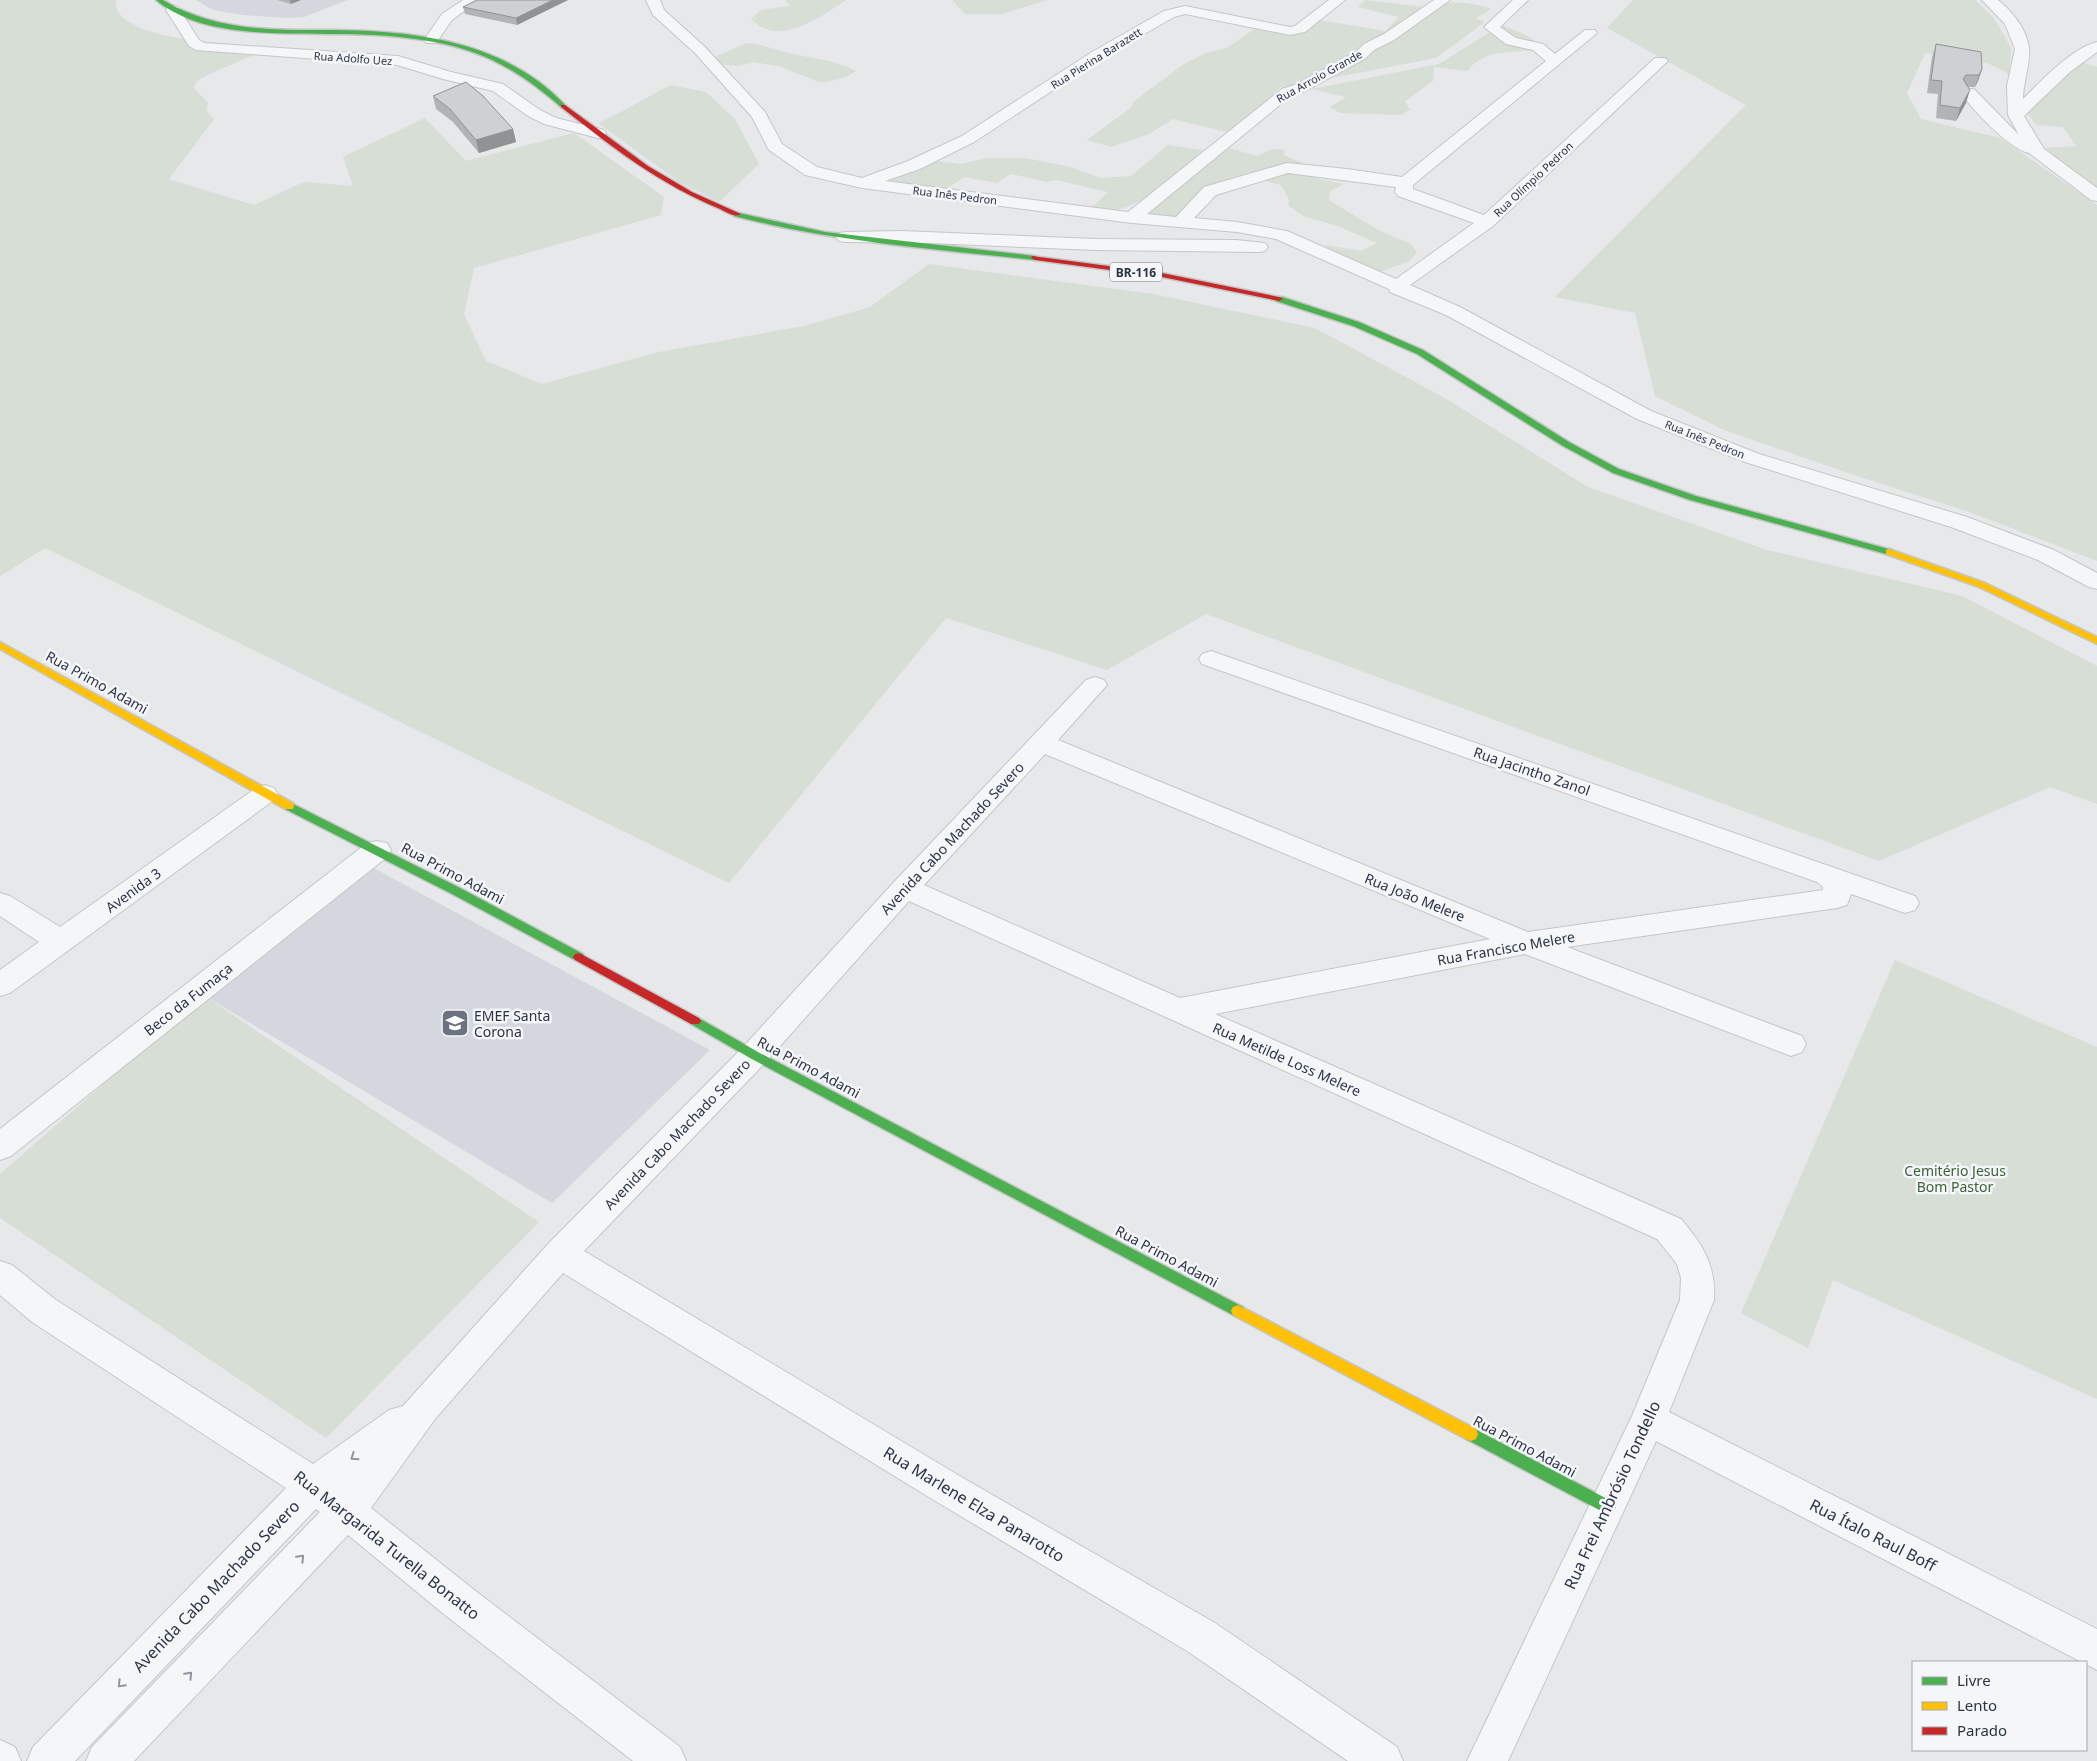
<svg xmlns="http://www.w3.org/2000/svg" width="2097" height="1761" font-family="'Noto Sans',sans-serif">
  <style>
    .built { fill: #d4d7dd }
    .green { fill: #d6ded6 }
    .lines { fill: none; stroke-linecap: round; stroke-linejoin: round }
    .street-casing { stroke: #c4c6c8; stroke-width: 2 }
    .fast-casing { stroke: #c4c6c8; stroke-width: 3 }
    .slow-casing { stroke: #c4c6c8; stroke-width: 3 }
    .jam-casing { stroke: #c4c6c8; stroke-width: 3 }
    .street { fill: #f5f6f7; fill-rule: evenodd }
    .fast { fill: #4caf50; fill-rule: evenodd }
    .slow { fill: #ffc107; fill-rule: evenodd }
    .jam { fill: #c62828; fill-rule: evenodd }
    .wall { fill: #b1b3b5 }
    .shaded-wall { fill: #909294 }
    .building { fill: #ced0d3; stroke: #909294 }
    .oneway { stroke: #90959e }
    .labels { text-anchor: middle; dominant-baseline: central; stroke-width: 5; stroke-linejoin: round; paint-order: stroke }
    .far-street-label { font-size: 11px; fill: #2b3445; stroke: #f4f6f9 }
    .shield { fill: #f4f6f9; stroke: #676e7b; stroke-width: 1 }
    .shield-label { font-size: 12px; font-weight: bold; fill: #2b3445 }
    .street-label { font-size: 14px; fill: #2b3445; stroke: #f4f6f9 }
    .poi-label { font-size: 14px; fill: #2b3445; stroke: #f4f6f9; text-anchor: start }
    .park-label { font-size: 14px; fill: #3f6138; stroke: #f4f6f9 }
    .near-street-label { font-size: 16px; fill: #2b3445; stroke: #f4f6f9 }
  </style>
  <rect width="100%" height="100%" fill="#e6e8ea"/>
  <path class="built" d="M196,0H348L304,17L287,18L243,15L213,10Z
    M370,866L710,1050L552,1203L205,996Z"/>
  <path class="green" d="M0,0H116C111,40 227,43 254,46V55L209,74L196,82L194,88L208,103L206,110L214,119L169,179L254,205L304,182L353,186L343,157L425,118L466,161L574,133L664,197L661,215L474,268L464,314L486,361L542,384L659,352L804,326L870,307L929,264L1153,294L1315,328L1443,397L1588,487L1767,550L1962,596L2097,666V804L2050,787L1879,861L1206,614L1107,670L946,618L729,883L45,548L0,576Z
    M785,0H846C821,17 777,48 751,19L761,10L790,6Z
    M952,0H1047L1002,14H965Z
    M1365,0L1424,7C1445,0 1470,1 1491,9L1476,18L1485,22L1436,58L1280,88L1230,133L1173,119L1149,134L1111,147L1087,140L1132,107L1133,102L1184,64L1206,53L1227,48L1256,28L1291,34L1319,20L1385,31L1399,17L1358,7Z
    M1633,0H1975L1994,18L2011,48L2009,74L1987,63L1925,53L1907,93L1921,119L2000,138L2097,205V561L1972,513L1854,475L1724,430L1655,396L1635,313L1555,297L1746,105L1607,28Z
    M1501,25L1524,34L1540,44L1535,50C1508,54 1487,48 1467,71L1434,67L1433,81L1405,101L1410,110L1401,115L1340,113L1330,107L1346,97L1312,89L1439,64Z
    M746,43C761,44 774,49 788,53C811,58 835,60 856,71L846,77L826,82H819L779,66L753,62L739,66L716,64L717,56Z
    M2081,62L2097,67V191L2045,148L2076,146L2063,127L2036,125L2027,113Z
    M671,85L706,92L735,119L759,164L719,202L679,182L598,123C624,112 646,97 671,85Z
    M1168,145L1207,151L1158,193L1114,212L1091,208L1108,192L1056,180L1047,182L1011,174L997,183L965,177L944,190L886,182L899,175L937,161L960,164L987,158H1025L1071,167L1101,178L1131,176Z
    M1223,146L1257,156L1273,149L1285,150L1284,155L1305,164L1293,170L1315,178L1344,184L1330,191L1329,200L1378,230L1411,244L1417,253L1408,262L1373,274L1333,253L1325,245L1361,251L1377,243L1340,227L1304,216L1289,206L1288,197L1281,185L1248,177L1228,185L1191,213L1174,219L1143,217Z
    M1895,960L2097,1047V1399L1833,1280L1808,1348L1741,1313Z
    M205,996L539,1222L326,1438L0,1218V1174Z"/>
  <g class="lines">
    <g class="street-casing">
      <path id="street" d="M463,0H479L452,20L436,43H426L424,40L442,14Z
        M646,0H660L664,10L705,47L765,112L782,144L817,167L862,178L908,161L962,136L1092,52L1164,11L1185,6L1290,27L1295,26L1329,0H1345L1305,32L1290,35L1185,14L1174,17L1102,58L974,142L920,169L885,181L1128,212L1282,89L1297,84L1356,52L1364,44L1384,34L1434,0H1450L1394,40L1374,50L1366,58L1307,90L1294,95L1281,104L1147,214L1176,217L1204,187L1287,163L1347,169L1402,177L1546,61L1533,50L1506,44L1484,27L1513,0H1528L1500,27L1516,38L1543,44L1555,54L1585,30H1595L1597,33L1413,185V189L1484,215L1655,58H1665L1668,61L1493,226L1410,285L1460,307L1651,411L1759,454L1967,517L2054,550L2097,573V589L2089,587L2038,560L1951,527L1745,462L1637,419L1446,315L1390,292L1389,289L1276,239L1237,232L1132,223L862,188L805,175L769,150L752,117L695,53L653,15ZM1288,173L1396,187L1395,192L1398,196L1474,223L1396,279L1287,231L1237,222L1194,218L1216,195Z
        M1982,0H1998C2012,11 2027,30 2029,48C2031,60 2023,83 2023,99C2041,81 2072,48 2097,42V52L2070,72L2024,116L2044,149L2097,188V201L2091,200L2029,153C2009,149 1972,109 1960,92L1962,89H1974L2019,135L2008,115L2007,86L2015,49L2005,24Z
        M173,6L178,7L199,40L204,43L398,56L451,72L503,84L540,110L556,118L604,130L606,133L604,136L598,138L544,124L528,116L493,91L443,79L397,65L196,50L189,46L166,10L168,7Z
        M902,231L1096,239L1236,240L1265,243L1268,247L1265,251L1259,252L1096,250L930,243L845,242L839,241L836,237L839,233L845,232Z
        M1211,651L1915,896L1919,903L1915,910L1905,913L1851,894L1847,905L1837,908L1567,947L1802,1036L1806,1044L1802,1052L1791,1056L1525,954L1215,1014L1681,1219C1703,1245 1716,1265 1714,1300L1669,1412L2097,1629V1670L1656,1441L1508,1761H1467L1632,1416L1680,1300L1681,1278L1677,1264L1657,1239L909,901L765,1063L584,1251L963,1478L1215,1623L1397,1747L1403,1761H1348L1187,1651L937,1502L563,1273L435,1419L371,1508L473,1589L680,1747L686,1761H633L445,1615L348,1535L134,1761H86L92,1747L320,1512L316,1509L75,1761H27L33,1747L286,1488L32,1322L0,1295V1261L12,1265L56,1300L313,1464L389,1410L403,1406L548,1244L743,1047L895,881L1086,680L1095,677L1104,680L1107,685L1058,740L1528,932L1823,890V887L1817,882L1202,664L1199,659L1202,654ZM1045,754L1490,939L1180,998L924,885Z
        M265,785L274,788L278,794L274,800L10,993L0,996V970L39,942L0,916V893L10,896L60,927L256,788Z
        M377,841L387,843L391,850L387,857L11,1156L0,1160V1129L367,843Z
        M0,1740L15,1747L21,1761H0Z"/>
    </g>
    <g class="fast-casing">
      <path id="fast" d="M156,0H163C216,32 276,30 336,30C418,31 507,42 566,106L561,107C522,73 486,51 434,42C402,36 369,34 336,34C281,33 201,38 156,0Z
        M734,212L825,232L1035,256L1039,258L1035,260C934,249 833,242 734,216Z
        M1276,297H1282L1359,322L1423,350L1569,442L1619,469L1696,496L1892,550L1894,552L1892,554H1886L1690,500L1613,473L1563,446L1417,354L1353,326L1276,301Z
        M289,802L460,888L583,954L585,957L583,960H575L452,894L285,809L284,806L285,803Z
        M695,1016L758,1052L1243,1307L1245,1311L1243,1315L1238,1317L1233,1315L750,1058L691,1024L689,1021L691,1018Z
        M1471,1427L1613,1502L1616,1507L1613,1512L1608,1514L1603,1512L1466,1439L1464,1434L1466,1429Z"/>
    </g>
    <g class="slow-casing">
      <path id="slow" d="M1889,549L1985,583L2097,637V644L1979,587L1886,554V550Z
        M0,642L293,803L294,806L293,809H285L0,649Z
        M1238,1305L1476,1429L1478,1434L1476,1439L1471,1441L1466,1439L1233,1315L1231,1311L1233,1307Z"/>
    </g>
    <g class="jam-casing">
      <path id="jam" d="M561,105H565L648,166L692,192L741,214C735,218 726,212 720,209C661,185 610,146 561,107Z
        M1032,256L1162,273L1279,297L1283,299L1279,301L1162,277L1035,260L1031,258Z
        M579,953L699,1018L701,1021L699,1024H691L575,960L573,957L575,954Z"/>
    </g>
    <use href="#street" class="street"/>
    <use href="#fast" class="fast"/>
    <use href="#slow" class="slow"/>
    <use href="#jam" class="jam"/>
  </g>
  <path class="wall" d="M277,0H301L291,4Z
    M477,0H568L517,25L465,14L463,7Z
    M1936,44L1982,69L1978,81L1975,87H1968L1966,103L1956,121L1936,118L1938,94L1927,93L1932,57Z
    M433,96L513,129L516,142L479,153L453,122L436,109Z"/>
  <path class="shaded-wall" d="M290,0H301L291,4Z
    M553,0H568L517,25L516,18Z
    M1982,69L1978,81L1975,87L1979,75Z
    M1970,90L1966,103L1956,121L1960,108Z
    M513,129L516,142L479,153L476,140Z"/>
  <path class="building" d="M477,0H553L516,18L463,7Z
    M1936,44L1981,52L1982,69L1979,75H1966L1963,79L1970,90L1960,108L1940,105L1942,81L1931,80Z
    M466,82L483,96L513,129L476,140L450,109L433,96Z"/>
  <defs><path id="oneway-chevron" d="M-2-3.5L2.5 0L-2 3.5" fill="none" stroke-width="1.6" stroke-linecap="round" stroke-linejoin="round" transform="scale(1.25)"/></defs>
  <g class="oneway">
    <use href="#oneway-chevron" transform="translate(354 1457) rotate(145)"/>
    <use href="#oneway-chevron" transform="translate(301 1558) rotate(-46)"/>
    <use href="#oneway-chevron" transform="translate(189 1675) rotate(-46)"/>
    <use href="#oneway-chevron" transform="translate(121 1684) rotate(134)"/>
  </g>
  <defs>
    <g id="school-square" transform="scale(1.4375)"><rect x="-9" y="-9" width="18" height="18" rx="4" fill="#6c737f" stroke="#f4f6f9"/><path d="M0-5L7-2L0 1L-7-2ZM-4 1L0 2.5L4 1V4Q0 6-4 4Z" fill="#fff"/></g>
  </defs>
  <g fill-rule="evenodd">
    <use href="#school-square" x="455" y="1023"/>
  </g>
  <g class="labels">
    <g class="far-street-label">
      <text transform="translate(353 58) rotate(4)">Rua Adolfo Uez</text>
      <text transform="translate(1096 58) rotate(-32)">Rua Pierina Barazett</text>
      <text transform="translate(1319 76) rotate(-29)">Rua Arroio Grande</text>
      <text transform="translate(1533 179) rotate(-43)">Rua Olímpio Pedron</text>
      <text transform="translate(955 195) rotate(7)">Rua Inês Pedron</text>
      <text transform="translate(1705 439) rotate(22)">Rua Inês Pedron</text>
    </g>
    <rect class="shield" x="1110" y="262.5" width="52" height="19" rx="4"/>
    <g class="shield-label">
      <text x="1136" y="272">BR-116</text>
    </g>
    <g class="street-label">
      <text transform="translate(97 682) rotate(29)">Rua Primo Adami</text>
      <text transform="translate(1532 771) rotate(19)">Rua Jacintho Zanol</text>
      <text transform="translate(952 838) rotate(-47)">Avenida Cabo Machado Severo</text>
      <text transform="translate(453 873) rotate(28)">Rua Primo Adami</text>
      <text transform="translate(133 890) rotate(-36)">Avenida 3</text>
      <text transform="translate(1415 897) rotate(22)">Rua João Melere</text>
      <text transform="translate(1506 948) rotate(-10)">Rua Francisco Melere</text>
      <text transform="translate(188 999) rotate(-38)">Beco da Fumaça</text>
      <text transform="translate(1287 1059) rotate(24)">Rua Metilde Loss Melere</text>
      <text transform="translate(809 1067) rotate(28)">Rua Primo Adami</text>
      <text transform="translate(677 1134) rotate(-46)">Avenida Cabo Machado Severo</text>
      <text transform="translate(1167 1256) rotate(28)">Rua Primo Adami</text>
      <text transform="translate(1525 1446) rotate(28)">Rua Primo Adami</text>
    </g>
    <g class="poi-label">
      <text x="474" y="1015">EMEF Santa<tspan x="474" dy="16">Corona</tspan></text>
    </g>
    <g class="park-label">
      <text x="1955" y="1170">Cemitério Jesus<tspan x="1955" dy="16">Bom Pastor</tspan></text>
    </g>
    <g class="near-street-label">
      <text transform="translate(1612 1495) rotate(-65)">Rua Frei Ambrósio Tondello</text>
      <text transform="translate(974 1504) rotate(31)">Rua Marlene Elza Panarotto</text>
      <text transform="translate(1873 1535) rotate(27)">Rua Ítalo Raul Boff</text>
      <text transform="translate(387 1545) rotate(38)">Rua Margarida Turella Bonatto</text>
      <text transform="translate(216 1586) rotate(-46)">Avenida Cabo Machado Severo</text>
    </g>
  </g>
  <rect x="1912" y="1661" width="175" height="90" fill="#f4f6f9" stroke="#a4a8b1"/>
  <rect x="1922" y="1677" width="25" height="8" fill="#4caf50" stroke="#a4a8b1"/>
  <text x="1957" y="1686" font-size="15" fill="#2b3445">Livre</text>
  <rect x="1922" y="1702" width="25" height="8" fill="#ffc107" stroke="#a4a8b1"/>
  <text x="1957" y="1711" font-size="15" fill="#2b3445">Lento</text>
  <rect x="1922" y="1727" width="25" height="8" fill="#c62828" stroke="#a4a8b1"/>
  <text x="1957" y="1736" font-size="15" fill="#2b3445">Parado</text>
</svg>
